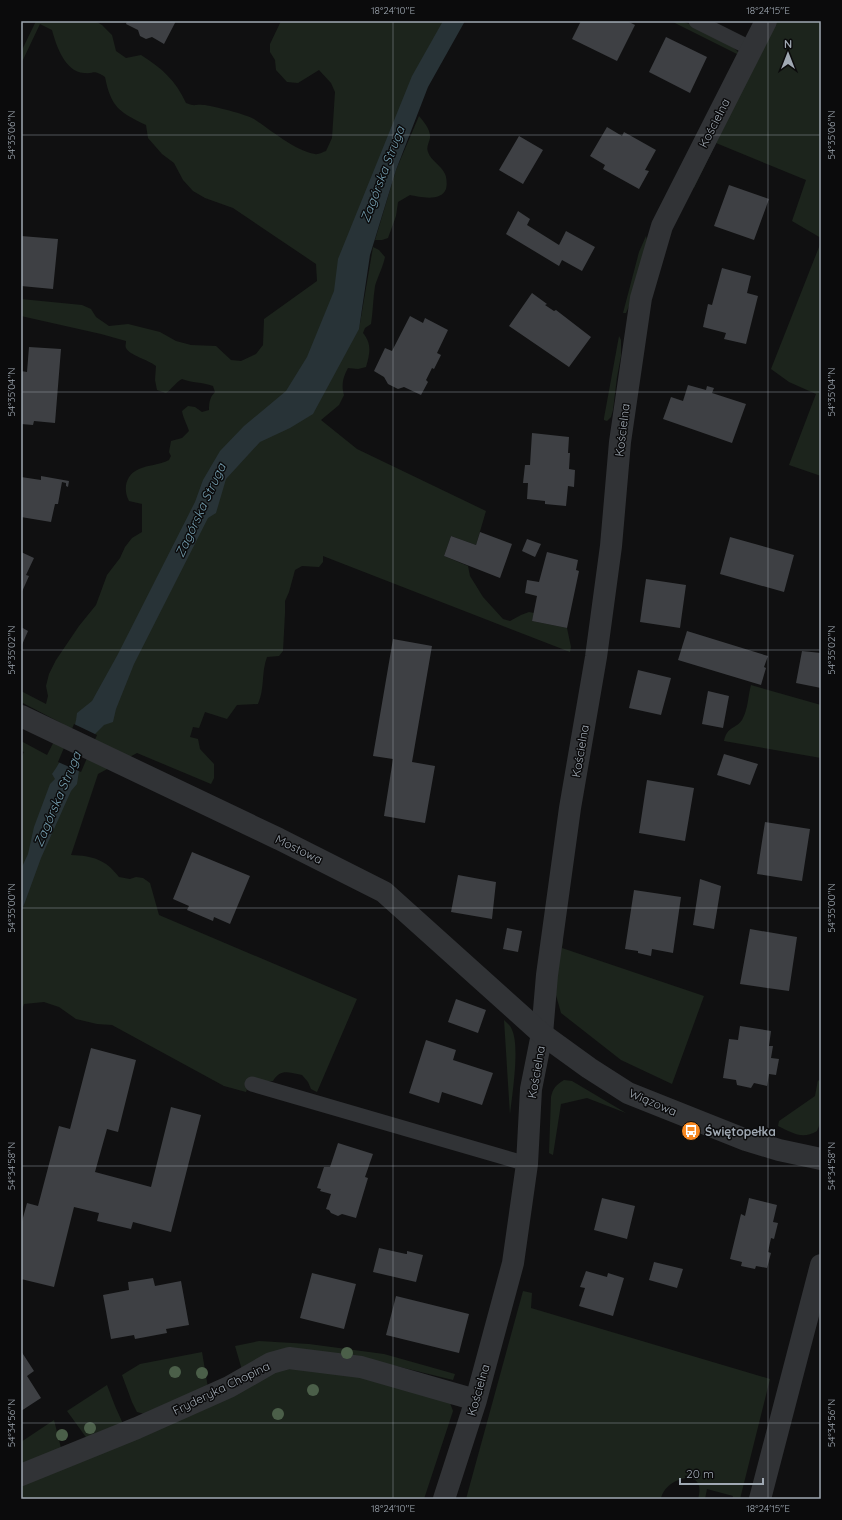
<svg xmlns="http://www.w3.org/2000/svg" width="842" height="1520" font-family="Quicksand,sans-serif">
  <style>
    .green { fill: #1c241c }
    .water { fill: #283337 }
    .pier { fill: #101011 }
    .building { fill: #3e4044 }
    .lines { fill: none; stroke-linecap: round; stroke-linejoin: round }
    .service { stroke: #313336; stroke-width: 15 }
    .minor { stroke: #313336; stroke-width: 22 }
    .tertiary { stroke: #313336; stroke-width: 22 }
    .tree { fill: #4b5f49 }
    .ticks { fill: none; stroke: #a0a9b3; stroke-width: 1; stroke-opacity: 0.45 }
    .labels { text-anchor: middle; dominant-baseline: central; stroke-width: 3; stroke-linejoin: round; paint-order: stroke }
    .street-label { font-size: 12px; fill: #a0a9b3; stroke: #0b0b0c }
    .poi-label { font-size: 12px; font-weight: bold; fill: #a0a9b3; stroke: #0b0b0c; text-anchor: start }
    .water-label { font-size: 13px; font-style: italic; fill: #759fb0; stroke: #0b0b0c }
    .neatline { fill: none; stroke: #a0a9b3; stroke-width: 1.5 }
    .ticks-label { font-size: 10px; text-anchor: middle; fill: #a0a9b3 }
  </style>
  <rect width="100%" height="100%" fill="#101011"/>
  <path class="green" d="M36,21H95L102,25L112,35L116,51L126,58L141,55C162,68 176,81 186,103C196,107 194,104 203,105C211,105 248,115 254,119C271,130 295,151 315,154C318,155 323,152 326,151L332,138L335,92L331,83L319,70L298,83L287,82L276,70L275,60L270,52V44L281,21H464L424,93L370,228L359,329L373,247L379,250L385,257C383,267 378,276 375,286C373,299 373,311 371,324L365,328L363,333C372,344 370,353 366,367L358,369L348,368C343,377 341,385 344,395L339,405L321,420L357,449L486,511L476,545L451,536L444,556L468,566L470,576L483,597L503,619L510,621L521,615L529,612L534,613L532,621L567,628L571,647L570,652L323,556V562L319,567L302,566L295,570L289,592L285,601V613L283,651L279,656L267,657C261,673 265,688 258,704L237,705L227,719L205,712L199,728L193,727L190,737L198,739L200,749L214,764V778L211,784L137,753L98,774L71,855C93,856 105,859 119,877L130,879L136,877L143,878L150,883L159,915L357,999L317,1092L311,1089L308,1082L302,1075C289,1073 281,1068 273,1081L249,1083L246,1092L224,1086L112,1025L97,1024L76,1019L59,1007L44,1002L24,1004L21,1013V758L24,752L21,751V741L47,755L63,724L21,702V691L46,704L48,696L46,686L49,674L56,660L79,626L96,605L107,575L120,558L125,547L132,538L142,532V504L129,501C123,490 125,475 139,469C148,465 159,465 169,460L171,456L169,452L171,441L182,438L189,431C187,424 183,418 182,411L188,406L195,407L202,412L209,410C209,402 210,397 215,392L213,386C202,382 192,383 182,379C175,383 172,389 166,393L157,390L155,380L156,366C149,360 129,355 126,348C125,346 126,344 126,341L101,334L21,316V299L82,305L91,309L96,317L109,326L128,324L160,332L176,341L191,345L216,346L231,360L241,361L256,354L263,345L264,319L317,281L316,264L233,208L205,198L193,191L183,180L174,163L162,154L148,138L146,125C119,112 111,107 105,77C92,69 96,74 84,73C65,72 56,45 52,30L40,24L21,64V52Z
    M671,21C675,21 680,20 684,22C697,26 731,42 739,53L737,54Z
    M775,21H821V238L792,221L806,180L716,143L694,188L691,184Z
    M419,116C424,122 431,130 430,138C429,143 426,147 428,152C431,161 441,165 445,174C447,178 447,185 446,189C441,202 420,197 410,195L398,202L396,216L388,238L382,240H375L396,170Z
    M646,236L647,240L629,306L626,313H623L639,252Z
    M821,242V476L789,465L816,394L789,382L771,369Z
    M619,336L621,340V356L617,377L613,410L611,417L607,421L604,420V418Z
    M751,685L821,705V758L724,741C727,726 736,729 742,720C748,710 748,696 751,685Z
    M556,939L563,940L562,948L704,996L672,1084L621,1060L561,1013L554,988Z
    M504,1020C507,1023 511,1026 512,1030C520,1046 512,1096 510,1115Z
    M564,1080L572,1081L626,1113L587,1098L561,1104L553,1155L549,1153L551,1097C553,1088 556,1085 564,1080Z
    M818,1080L821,1083V1121L817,1131C802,1140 793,1133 778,1126L779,1121L815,1096Z
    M523,1291L532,1293L531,1308L770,1379L740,1499H732L733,1496L707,1489L705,1499H698C708,1465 664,1478 661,1499H466Z
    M259,1341L309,1344L384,1354L455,1374L453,1380L392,1365L242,1370L235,1346Z
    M202,1352L208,1388L148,1415L137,1412L132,1402L122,1375L140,1364Z
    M295,1366L377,1380L450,1403L453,1411L424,1499H21V1483L278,1368Z
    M107,1385L115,1406L124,1426L88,1440L67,1411Z
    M54,1420L62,1452L21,1468V1442Z"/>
  <path class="water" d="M443,21H465L428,87L396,170L370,255L359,329L313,414L290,428L260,442L226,479L216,513L208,518L134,664L116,709L113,722L104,725L95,734L79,771L77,784L71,791L41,858L21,913V869L28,854L34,827L50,784L55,779L52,774C64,757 75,734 77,713L92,701L118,654L195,502L203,480L220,451L244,426L286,391L307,357L334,291L338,259L412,76Z"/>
  <path class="pier" d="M74,724L97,735L81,772L58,762Z"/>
  <path class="building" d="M127,21H176L164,44L152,37L146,39L140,36L138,30L126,24Z
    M581,21H627L635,25L617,61L572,39Z
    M666,37L707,57L690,93L649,72Z
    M607,127L622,136L624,132L656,150L645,170L649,171L639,189L603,169L605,165L590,156Z
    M519,136L543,150L523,184L499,170Z
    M729,185L769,199L754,240L714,226Z
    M518,211L530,219L527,225L559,245L566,231L595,247L582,271L562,260L559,266L506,234Z
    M21,236L58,239L53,289L21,286Z
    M722,268L751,276L747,293L758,296L746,344L724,339L726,333L703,327L708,304L712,305Z
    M532,293L547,304L545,305L554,311L556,310L591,337L569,367L509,326Z
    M410,316L423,323L425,318L448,330L437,353L441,355L434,369L432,368L426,380L428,382L421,395L404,387L398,389L388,384L384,377L374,371L385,348L392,351Z
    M29,347L61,349L55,423L34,421L33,425L21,424V371L27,372Z
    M688,385L706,390L707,386L714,388L712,393L746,404L732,443L663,419L671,397L683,401Z
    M532,433L569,437L568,453H570L569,469L575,470L574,487L568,486L566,506L545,504V501L527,499L528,483H523L525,465H530Z
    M41,476L69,481L68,487L66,486V483L62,482L58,504H55L51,522L21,517V477L41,480Z
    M480,532L512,544L500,578L444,556L451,536L476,545Z
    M730,537L794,555L784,592L720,574Z
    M527,539L541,544L535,557L522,551Z
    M21,552L34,558L26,575L29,576L21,594Z
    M547,552L578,560L576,570L579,571L567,628L532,621L537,596L525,593L527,580L539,582Z
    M646,579L686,585L680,628L640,622Z
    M21,627L28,631L21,647Z
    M687,631L768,656L764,667L766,668L761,685L678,660Z
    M393,639L432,646L412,762L435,766L425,823L384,816L393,759L373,756Z
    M802,651L821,653V688L796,683Z
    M638,670L671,678L661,715L629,708Z
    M708,691L729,696L723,728L702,724Z
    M724,754L758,764L750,785L717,775Z
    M647,780L694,788L685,841L639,833Z
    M765,822L810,829L802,881L757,874Z
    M192,852L250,876L230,924L214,917L213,921L187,910L189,906L173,899Z
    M458,875L496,882L492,919L451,912Z
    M700,879L721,886L714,929L693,925Z
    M634,890L681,897L673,953L652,949L651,956L638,953V951L625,949Z
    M507,928L522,931L518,952L503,949Z
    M750,929L797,937L789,991L740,984Z
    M456,999L486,1010L478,1033L448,1022Z
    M740,1026L771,1031L769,1046H773L771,1058L779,1059L776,1075L769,1074L767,1086L754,1083L751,1088L737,1085L736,1080L723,1078L729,1039L738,1040Z
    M426,1040L456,1050L453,1060L493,1073L482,1105L442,1092L439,1103L409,1093Z
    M91,1048L136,1060L118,1132L107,1129L95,1172L151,1187L171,1107L201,1115L171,1232L133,1222L131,1229L97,1221L99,1213L74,1207L54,1287L21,1279V1225L27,1203L38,1206L59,1126L70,1129Z
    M338,1143L373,1154L365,1177L368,1178L356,1218L342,1214L338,1216L331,1213L329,1210L326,1209L331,1194L320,1191L321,1189L317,1188L324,1167H330Z
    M602,1198L635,1206L627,1239L594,1230Z
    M749,1198L777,1205L773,1222L778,1223L774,1239L771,1238L768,1252L771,1253L767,1268L756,1266L755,1269L741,1266L742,1262L730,1259L741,1214L745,1216Z
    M379,1248L406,1254H407V1251L423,1255L416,1282L373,1272Z
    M654,1262L683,1269L677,1288L649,1280Z
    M586,1271L607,1277L608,1273L624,1278L613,1316L579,1306L585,1288L580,1287Z
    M312,1273L356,1284L344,1329L300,1318Z
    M153,1278L155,1286L181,1281L189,1325L166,1329L167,1333L135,1339L134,1335L111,1339L103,1295L129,1290L128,1282Z
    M396,1296L469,1314L459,1353L386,1335Z
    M21,1351L34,1371L27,1376L41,1398L21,1411Z"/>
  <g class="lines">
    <path class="service" d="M696,21L752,49
      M252,1084L527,1164"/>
    <path class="minor" d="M21,1475L137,1428L229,1387L271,1363L289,1358L361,1367L476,1400
      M444,1499L476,1400L513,1263L527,1164L531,1089L542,1034L547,975L570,808L596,657L611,546L620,442L641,298L662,226L766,21
      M760,1499L821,1265"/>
    <path class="tertiary" d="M21,716L279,839L384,892L542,1034L589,1068L628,1093L746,1140L779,1150L821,1159"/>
  </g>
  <g class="tree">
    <circle cx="347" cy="1353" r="6"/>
    <circle cx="175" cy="1372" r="6"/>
    <circle cx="202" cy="1373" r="6"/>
    <circle cx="313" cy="1390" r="6"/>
    <circle cx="278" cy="1414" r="6"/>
    <circle cx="90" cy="1428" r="6"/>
    <circle cx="62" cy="1435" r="6"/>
  </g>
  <path class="ticks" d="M393,21V1499M768,21V1499M21,135H821M21,392H821M21,650H821M21,908H821M21,1166H821M21,1423H821"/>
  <defs>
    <g id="bus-disc" transform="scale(1)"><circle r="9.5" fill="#f78922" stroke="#0b0b0c"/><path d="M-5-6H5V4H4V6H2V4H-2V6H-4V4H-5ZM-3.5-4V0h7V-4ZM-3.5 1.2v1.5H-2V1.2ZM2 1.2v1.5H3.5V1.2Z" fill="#fff"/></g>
  </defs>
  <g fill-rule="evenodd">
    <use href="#bus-disc" x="691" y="1131"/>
  </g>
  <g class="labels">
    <g class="street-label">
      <text transform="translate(714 123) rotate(-63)">Kościelna</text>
      <text transform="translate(622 430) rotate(-83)">Kościelna</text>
      <text transform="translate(580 751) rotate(-80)">Kościelna</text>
      <text transform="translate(299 849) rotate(26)">Mostowa</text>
      <text transform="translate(536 1072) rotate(-80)">Kościelna</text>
      <text transform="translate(653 1102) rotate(23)">Wiązowa</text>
      <text transform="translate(221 1388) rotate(-26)">Fryderyka Chopina</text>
      <text transform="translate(478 1390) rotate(-74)">Kościelna</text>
    </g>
    <g class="poi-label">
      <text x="705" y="1131">Świętopełka</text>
    </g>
    <g class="water-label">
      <text transform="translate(382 174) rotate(-69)">Zagórska Struga</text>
      <text transform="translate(200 510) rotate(-65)">Zagórska Struga</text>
      <text transform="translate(57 799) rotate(-67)">Zagórska Struga</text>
    </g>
  </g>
  <rect width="842" height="1520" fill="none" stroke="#0b0b0c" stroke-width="44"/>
  <g transform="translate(788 54)" stroke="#0b0b0c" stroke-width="3" paint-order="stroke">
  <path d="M0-3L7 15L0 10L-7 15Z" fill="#a0a9b3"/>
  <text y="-6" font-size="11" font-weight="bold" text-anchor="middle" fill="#a0a9b3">N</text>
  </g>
  <path d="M680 1478v6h83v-6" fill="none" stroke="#a0a9b3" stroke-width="2"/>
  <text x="686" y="1478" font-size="12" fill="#a0a9b3" stroke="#0b0b0c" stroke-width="3" paint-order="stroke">20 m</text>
  <rect x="22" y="22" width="798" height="1476" class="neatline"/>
  <g class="ticks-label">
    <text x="393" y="14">18°24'10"E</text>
    <text x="768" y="14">18°24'15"E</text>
    <text transform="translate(11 135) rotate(-90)" y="4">54°35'06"N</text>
    <text transform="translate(831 135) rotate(-90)" y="4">54°35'06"N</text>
    <text transform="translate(11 392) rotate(-90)" y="4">54°35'04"N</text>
    <text transform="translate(831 392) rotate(-90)" y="4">54°35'04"N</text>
    <text transform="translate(11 650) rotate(-90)" y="4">54°35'02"N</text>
    <text transform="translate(831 650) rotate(-90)" y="4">54°35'02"N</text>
    <text transform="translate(11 908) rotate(-90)" y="4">54°35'00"N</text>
    <text transform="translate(831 908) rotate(-90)" y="4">54°35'00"N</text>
    <text transform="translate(11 1166) rotate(-90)" y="4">54°34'58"N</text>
    <text transform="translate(831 1166) rotate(-90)" y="4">54°34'58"N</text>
    <text transform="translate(11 1423) rotate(-90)" y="4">54°34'56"N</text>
    <text transform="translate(831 1423) rotate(-90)" y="4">54°34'56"N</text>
    <text x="393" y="1512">18°24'10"E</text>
    <text x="768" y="1512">18°24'15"E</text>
  </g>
</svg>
